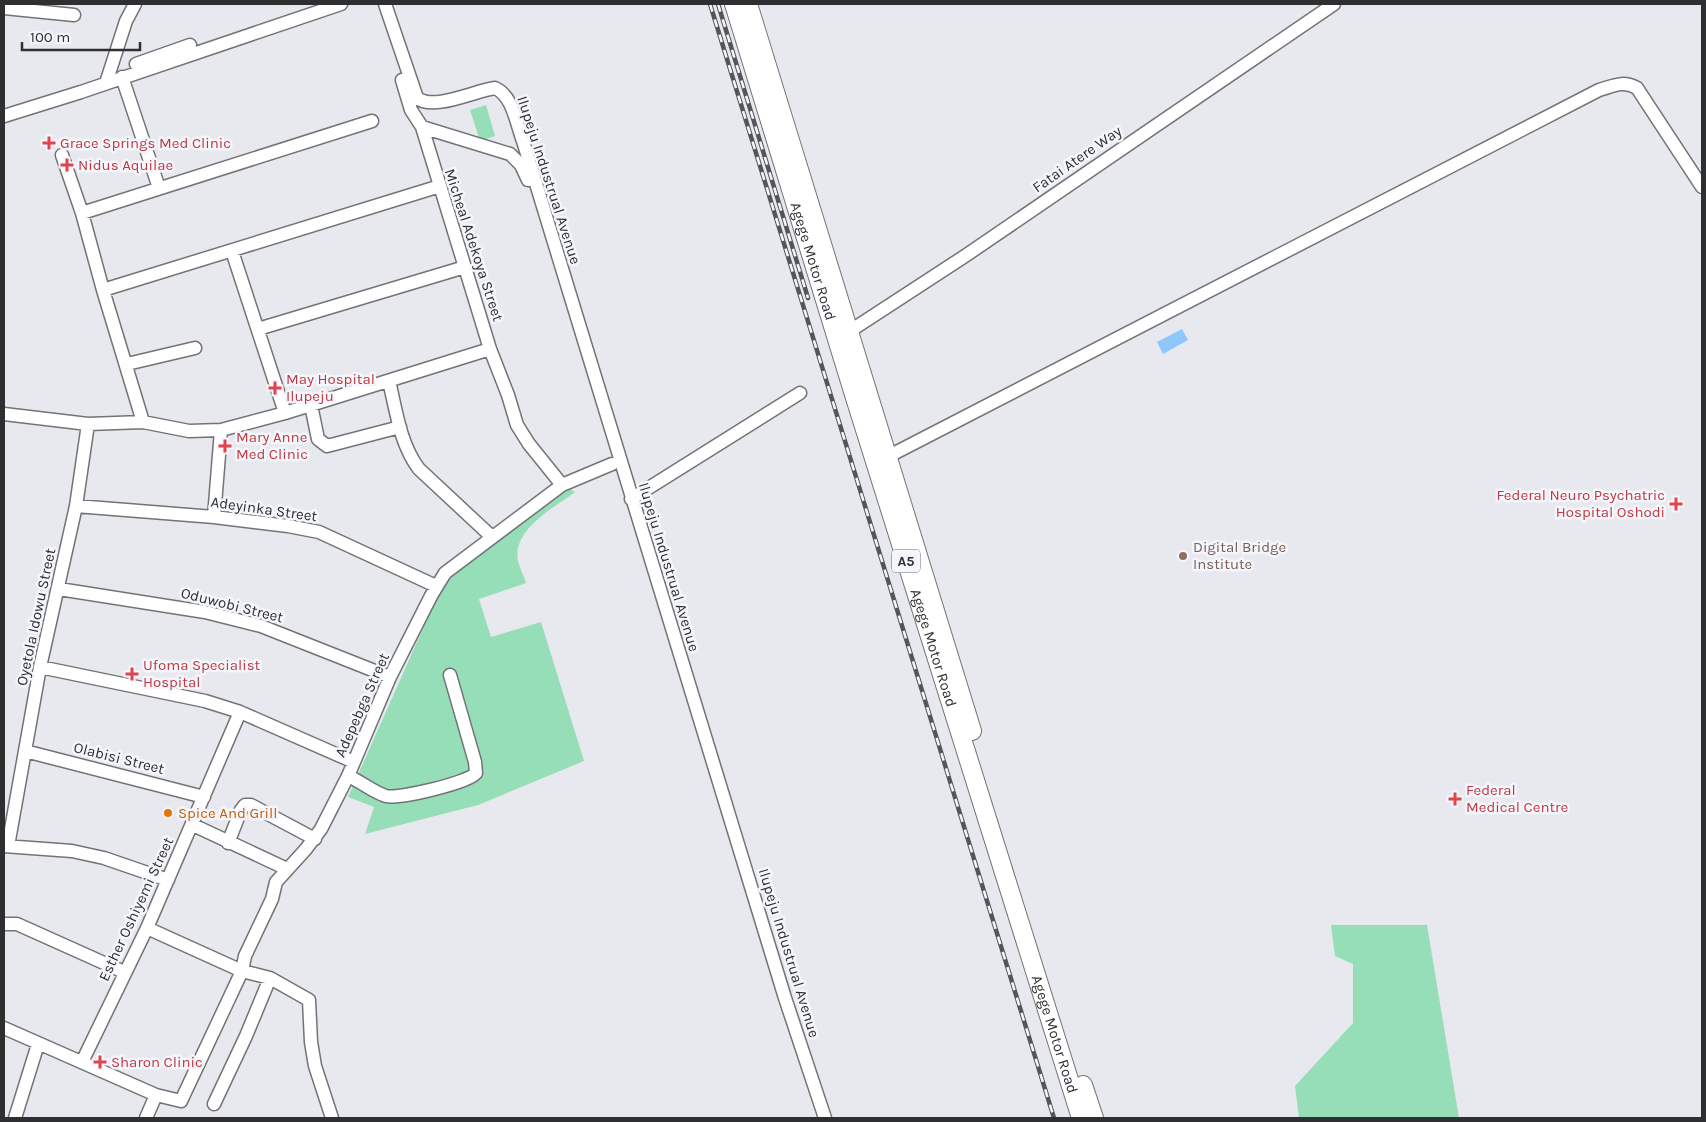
<svg xmlns="http://www.w3.org/2000/svg" width="1706" height="1122" font-family="Karla,sans-serif">
  <style>
    .green { fill: #95deb7 }
    .water { fill: #8dc7fc }
    .lines { fill: none; stroke-linecap: round; stroke-linejoin: round }
    .minor-casing { stroke: #727378; stroke-width: 15 }
    .highway-casing { stroke: #727378; stroke-width: 20 }
    .minor { stroke: #fff; stroke-width: 12 }
    .highway { stroke: #fff; stroke-width: 18 }
    .rail-casing { stroke: #545557; stroke-width: 4.5 }
    .rail { stroke: #f5f6fc; stroke-width: 2.5; stroke-dasharray: 8; stroke-linecap: butt }
    .health-dot { fill: #e0444e; stroke: #f5f6fc; stroke-width: 2 }
    .education-dot { fill: #8d6e63; stroke: #f5f6fc; stroke-width: 2 }
    .food-dot { fill: #e8710a; stroke: #f5f6fc; stroke-width: 2 }
    .labels { text-anchor: middle; dominant-baseline: central; stroke-width: 5; stroke-linejoin: round; paint-order: stroke }
    .shield { fill: #f5f6fc; stroke: #6a6b6e; stroke-width: 1 }
    .shield-label { font-size: 14px; font-weight: bold; fill: #2e2f31 }
    .health-label { font-size: 15px; fill: #be3a42; stroke: #f5f6fc; text-anchor: start }
    .street-label { font-size: 15px; fill: #2e2f31; stroke: #f5f6fc }
    .education-label { font-size: 15px; fill: #785e54; stroke: #f5f6fc; text-anchor: start }
    .food-label { font-size: 15px; fill: #c56008; stroke: #f5f6fc; text-anchor: start }
  </style>
  <rect width="100%" height="100%" fill="#e8e9ee"/>
  <path class="green" d="M486,105L495,136L480,141L470,110Z
    M566,487L575,492C554,508 512,529 518,561C520,569 524,576 526,583L479,599L491,637L541,622L584,761L478,805L365,834L374,807L348,797L441,588L451,576Z
    M1331,925H1427L1459,1118H1299L1295,1086L1353,1023V964L1335,956Z"/>
  <path class="water" d="M1182,329L1188,340L1163,354L1157,342Z"/>
  <g class="lines">
    <g class="minor-casing">
      <path id="minor" d="M385,4L417,98C434,111 474,91 495,88C513,96 516,123 523,141L785,998L825,1118
        M4,8L74,15
        M136,64L190,45
        M122,77L159,188
        M402,80L411,110L422,127L490,349L508,395L517,425L529,444L562,485
        M106,83L126,21L135,4
        M4,116L81,92L341,4
        M422,127L510,154L521,165L528,180
        M62,155L82,213L103,290L143,422
        M82,213L372,121
        M232,251L285,413
        M103,290L440,186
        M258,329L465,267
        M842,333L850,331L965,256L1334,4
        M127,364L195,348
        M389,381C396,410 400,444 419,469L492,537
        M311,405L318,439L327,446L400,427
        M4,414L88,424L143,422L189,431L221,430L285,413L490,349
        M889,456L1599,90C1613,86 1623,80 1637,88L1702,187
        M631,499L800,393
        M76,506L214,517L288,526L319,532L436,586
        M214,517L221,430
        M59,589L205,612L261,626L390,677
        M40,667L205,701L240,712L354,762
        M25,751L204,797
        M348,776C360,781 375,793 386,796C399,799 468,783 476,773L475,762L450,675
        M193,825L287,869
        M228,843L241,810L245,805H251L315,839
        M4,846L72,851L104,858L168,880
        M8,846L40,667L76,506L88,424
        M4,924H17L124,972
        M4,1028L156,1095L181,1101L242,971L147,928
        M82,1062L147,928L240,712
        M214,1104L246,1036L270,978
        M15,1118L38,1044
        M146,1118L156,1095
        M332,1118L315,1066L311,1042L309,1000L270,978L242,971L245,956L272,899L276,882L306,849L321,829L348,776L390,677L431,596L445,573L562,485L612,464"/>
    </g>
    <g class="highway-casing">
      <g id="highway">
        <path id="s1" d="M734,4L856,401L1081,1118"/>
        <path d="M748,4L972,731"/>
        <path d="M1083,1085L1094,1118"/>
      </g>
    </g>
    <use href="#minor" class="minor"/>
    <use href="#highway" class="highway"/>
    <g class="rail-casing">
      <path id="rail" d="M710,4L1054,1118
        M718,4L808,298"/>
    </g>
    <use href="#rail" class="rail"/>
  </g>
  <g class="health-dot">
    <path d="M46.5 135.5h5v5h5v5h-5v5h-5v-5h-5v-5h5z"/>
    <path d="M64.5 157.5h5v5h5v5h-5v5h-5v-5h-5v-5h5z"/>
    <path d="M272.5 380.5h5v5h5v5h-5v5h-5v-5h-5v-5h5z"/>
    <path d="M222.5 438.5h5v5h5v5h-5v5h-5v-5h-5v-5h5z"/>
    <path d="M1673.5 496.5h5v5h5v5h-5v5h-5v-5h-5v-5h5z"/>
    <path d="M129.5 666.5h5v5h5v5h-5v5h-5v-5h-5v-5h5z"/>
    <path d="M1452.5 791.5h5v5h5v5h-5v5h-5v-5h-5v-5h5z"/>
    <path d="M97.5 1054.5h5v5h5v5h-5v5h-5v-5h-5v-5h5z"/>
  </g>
  <circle class="education-dot" cx="1183" cy="556" r="5"/>
  <circle class="food-dot" cx="168" cy="813" r="5"/>
  <g class="labels">
    <rect class="shield" x="892" y="549.5" width="28" height="23" rx="4"/>
    <g class="shield-label">
      <text x="906" y="561">A5</text>
    </g>
    <g class="health-label">
      <text x="60" y="143">Grace Springs Med Clinic</text>
      <text x="78" y="165">Nidus Aquilae</text>
      <text x="286" y="379">May Hospital<tspan x="286" dy="17">Ilupeju</tspan></text>
      <text x="236" y="437">Mary Anne<tspan x="236" dy="17">Med Clinic</tspan></text>
      <text x="1665" y="495" text-anchor="end">Federal Neuro Psychatric<tspan x="1665" dy="17">Hospital Oshodi</tspan></text>
      <text x="143" y="665">Ufoma Specialist<tspan x="143" dy="17">Hospital</tspan></text>
      <text x="1466" y="790">Federal<tspan x="1466" dy="17">Medical Centre</tspan></text>
      <text x="111" y="1062">Sharon Clinic</text>
    </g>
    <g class="street-label">
      <text transform="translate(1077 159) rotate(-35)">Fatai Atere Way</text>
      <text transform="translate(549 180) rotate(72)">Ilupeju Industrual Avenue</text>
      <text transform="translate(474 245) rotate(72)">Micheal Adekoya Street</text>
      <text stroke="none"><textPath href="#s1" startOffset="269">Agege Motor Road</textPath></text>
      <text transform="translate(264 509) rotate(8)">Adeyinka Street</text>
      <text transform="translate(669 567) rotate(73)">Ilupeju Industrual Avenue</text>
      <text transform="translate(232 605) rotate(14)">Oduwobi Street</text>
      <text transform="translate(36 617) rotate(-78)">Oyetola Idowu Street</text>
      <text stroke="none"><textPath href="#s1" startOffset="674">Agege Motor Road</textPath></text>
      <text transform="translate(362 705) rotate(-66)">Adepebga Street</text>
      <text transform="translate(119 758) rotate(14)">Olabisi Street</text>
      <text transform="translate(136 909) rotate(-65)">Esther Oshiyemi Street</text>
      <text transform="translate(789 953) rotate(73)">Ilupeju Industrual Avenue</text>
      <text stroke="none"><textPath href="#s1" startOffset="1079">Agege Motor Road</textPath></text>
    </g>
    <g class="education-label">
      <text x="1193" y="547">Digital Bridge<tspan x="1193" dy="17">Institute</tspan></text>
    </g>
    <g class="food-label">
      <text x="178" y="813">Spice And Grill</text>
    </g>
  </g>
  <rect width="1706" height="1122" fill="none" stroke="#2e2f31" stroke-width="10"/>
  <path d="M22 42v8h118v-8" fill="none" stroke="#2e2f31" stroke-width="2.5"/>
  <text x="30" y="42" font-size="15" fill="#2e2f31" stroke="#f5f6fc" stroke-width="4" paint-order="stroke">100 m</text>
</svg>
